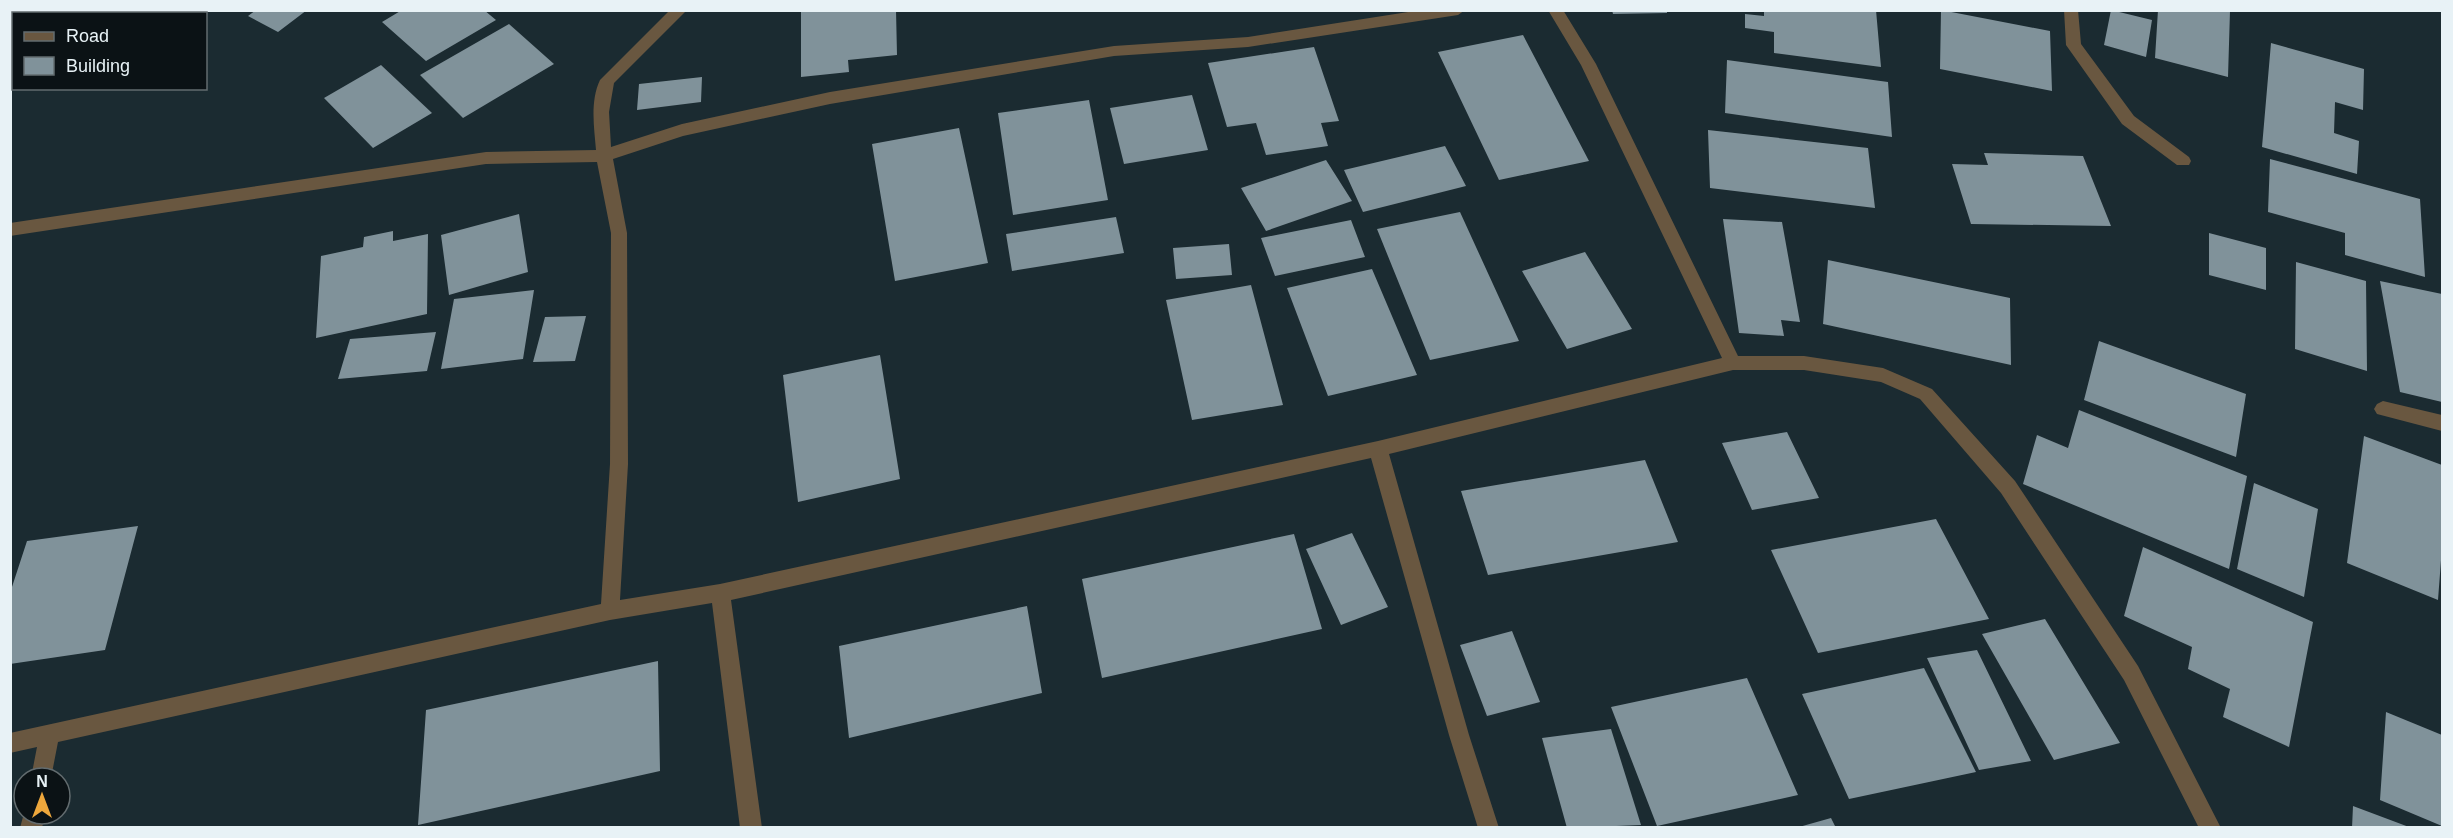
<svg xmlns="http://www.w3.org/2000/svg" width="2453" height="838" font-family="Arial,sans-serif">
  <style>
    .building { fill: #80929a }
    .lines { fill: none; stroke-linecap: round; stroke-linejoin: round }
    .minor { fill: #695740; fill-rule: evenodd }
  </style>
  <rect width="100%" height="100%" fill="#1b2b31"/>
  <path class="building" d="M256,10H307L278,32L248,16Z
    M402,10H484L496,20L426,61L382,22Z
    M801,10H896L897,55L848,60L849,72L801,77Z
    M1612,10H1667V13L1613,14Z
    M1764,10H1876L1881,67L1774,53V32L1745,28V14L1764,16Z
    M1941,10L2050,31L2052,91L1940,69Z
    M2111,10L2152,20L2146,57L2104,45Z
    M2158,10L2230,11L2228,77L2155,58Z
    M509,24L554,64L463,118L420,75Z
    M1523,35L1589,161L1499,180L1438,52Z
    M2271,43L2364,69L2363,110L2335,102L2334,133L2359,141L2357,174L2262,147Z
    M1314,47L1339,121L1321,123L1328,146L1266,155L1256,123L1227,127L1208,63Z
    M1727,60L1888,82L1892,137L1725,113Z
    M381,65L432,113L373,148L324,98Z
    M702,77L701,102L637,110L639,84Z
    M1192,95L1208,150L1124,164L1110,108Z
    M1089,100L1108,200L1013,215L998,113Z
    M959,128L988,263L895,281L872,144Z
    M1708,130L1868,148L1875,208L1710,188Z
    M1445,146L1466,186L1363,212L1344,170Z
    M1984,153L2083,156L2111,226L1971,224L1952,164L1988,165Z
    M2270,159L2420,199L2425,277L2345,255V233L2268,212Z
    M1326,160L1352,201L1266,231L1241,188Z
    M1460,212L1519,341L1430,360L1377,229Z
    M519,214L528,272L449,295L441,235Z
    M1116,217L1124,253L1012,271L1006,234Z
    M1723,219L1782,222L1800,322L1781,320L1784,336L1739,333Z
    M1351,220L1365,257L1275,276L1261,238Z
    M393,231V241L428,234L427,314L316,338L321,256L363,247L364,237Z
    M2209,233L2266,248V290L2209,275Z
    M1229,244L1232,275L1176,279L1173,248Z
    M1585,252L1632,329L1567,349L1522,271Z
    M1828,260L2010,298L2011,365L1823,324Z
    M2296,262L2366,281L2367,371L2295,349Z
    M1372,269L1417,375L1328,396L1287,288Z
    M2380,281L2442,294V402L2400,392Z
    M1251,285L1283,405L1192,420L1166,300Z
    M534,290L523,359L441,369L454,299Z
    M586,316L575,361L533,362L545,317Z
    M436,332L427,371L338,379L350,339Z
    M2099,341L2246,394L2236,457L2084,400Z
    M880,355L900,479L798,502L783,375Z
    M2079,410L2247,476L2229,569L2023,484L2037,435L2068,448Z
    M1787,432L1819,498L1752,510L1722,443Z
    M2364,436L2442,465V547L2438,600L2347,563Z
    M1645,460L1678,542L1488,575L1461,491Z
    M2254,483L2318,509L2304,597L2237,569Z
    M1936,519L1989,619L1818,653L1771,550Z
    M138,526L105,650L10,664V593L27,541Z
    M1352,533L1388,607L1341,625L1306,549Z
    M1294,534L1322,629L1102,678L1082,579Z
    M2143,547L2313,622L2289,747L2223,717L2230,689L2188,669L2192,647L2124,616Z
    M1027,606L1042,693L849,738L839,646Z
    M2045,619L2120,743L2054,760L1982,634Z
    M1512,631L1540,702L1487,716L1460,645Z
    M1977,650L2031,761L1979,770L1927,658Z
    M658,661L660,771L418,825L426,710Z
    M1924,668L1976,772L1849,799L1802,694Z
    M1747,678L1798,795L1657,826L1611,707Z
    M2386,712L2442,735V826L2380,800Z
    M1611,729L1641,825L1567,828L1542,738Z
    M2353,806L2409,827V828H2352Z
    M1831,818L1836,828H1799V827Z"/>
  <g class="lines">
    <path class="minor" d="M107,10H124L122,14H105Z
      M670,10H687L614,83L609,112L611,147L682,124L830,92L1114,46L1248,37L1421,10H1465L1458,15L1248,47L1114,56L830,104L683,136L613,159L627,233L628,464L620,600L720,584L1378,441L1722,358L1581,65L1548,10H1563L1596,64L1738,356H1804L1883,368L1932,389L2015,481L2138,666L2221,828H2199L2124,680L2001,493L1920,399L1881,382L1804,370H1733L1389,454L1469,735L1499,828H1478L1449,735L1371,458L731,600L762,828H740L712,603L610,620L58,742L51,778H31L37,747L10,753V733L601,604L610,464L611,233L597,162L486,164L10,236V223L486,152L596,150C594,127 590,101 600,80Z
      M2064,10H2078L2081,44L2134,116L2189,157L2191,161L2189,165H2177L2122,124L2066,45Z
      M10,53H14V64H10Z
      M2383,401L2442,415V431L2377,414L2374,409L2377,404Z
      M24,813L45,814L42,828H20Z"/>
  </g>
  <rect width="2453" height="838" fill="none" stroke="#e8f2f6" stroke-width="24"/>
  <rect x="12" y="12" width="195" height="78" fill="#0b1215" stroke="#636c6f" stroke-width="1.5"/>
  <rect x="24" y="32" width="30" height="9" fill="#695740" stroke="#636c6f" stroke-width="1.5"/>
  <text x="66" y="42" font-size="18" fill="#e8f2f6">Road</text>
  <rect x="24" y="57" width="30" height="18" fill="#80929a" stroke="#636c6f" stroke-width="1.5"/>
  <text x="66" y="72" font-size="18" fill="#e8f2f6">Building</text>
  <g transform="translate(42 796)"><circle r="28" fill="#0b1215" stroke="#636c6f" stroke-width="1.5"/>
  <path d="M0-4.5L10 22L0 15L-10 22Z" fill="#eea73c"/>
  <text y="-9" font-size="16" font-weight="bold" text-anchor="middle" fill="#e8f2f6">N</text>
  </g>
</svg>
